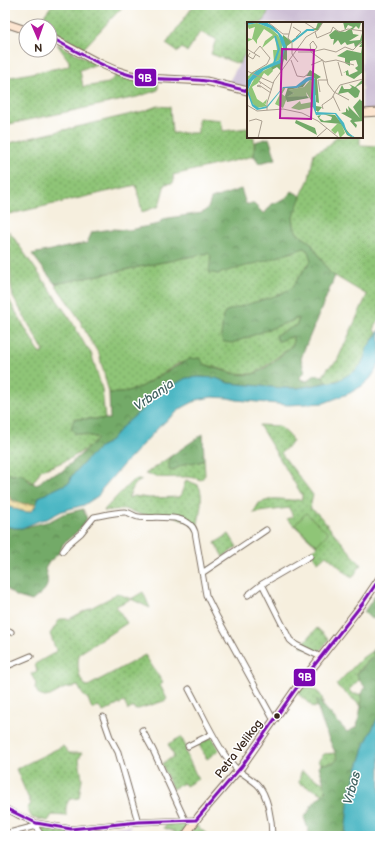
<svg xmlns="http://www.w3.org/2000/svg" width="385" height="841" font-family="'Balsamiq Sans',sans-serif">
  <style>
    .industrial { fill: #ccbed4 }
    .grass { fill: url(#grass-dots); stroke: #65784a }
    .forest { fill: url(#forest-crowns); stroke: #576a43 }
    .sand { fill: url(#sand-dots); stroke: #94825e }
    .garden { fill: #8fc577; stroke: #65784a }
    .water { fill: #48b6c3; stroke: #427070 }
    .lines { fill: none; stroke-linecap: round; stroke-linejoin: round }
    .street-casing { stroke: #7c6f61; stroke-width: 7 }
    .secondary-casing { stroke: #7c6f61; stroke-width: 9 }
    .street { stroke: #fff; stroke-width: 5 }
    .secondary { stroke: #fce5d0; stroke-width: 7 }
    .bus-1-casing { stroke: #fff; stroke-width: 6 }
    .bus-1 { stroke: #7b07b0; stroke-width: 3 }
    .bus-dot { fill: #3b2a1e; stroke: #fff; stroke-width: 1.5 }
    .labels { text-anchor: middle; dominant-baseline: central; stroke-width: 3; stroke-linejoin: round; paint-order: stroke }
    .street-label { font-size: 12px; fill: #3b2a1e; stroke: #fff }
    .water-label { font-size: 13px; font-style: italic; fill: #406260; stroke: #fff }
    .inset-river { fill: none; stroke: #48b6c3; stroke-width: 2 }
    .inset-road { fill: none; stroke: #aba091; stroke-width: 1 }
    .view { fill: #b5179e; fill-opacity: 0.15; stroke: #b5179e; stroke-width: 2 }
    .inset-edge { fill: none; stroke: #3b2a1e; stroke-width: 2 }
    .line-badge { stroke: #fff; stroke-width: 1.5 }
    .badge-label { font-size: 11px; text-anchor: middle; font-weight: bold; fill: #fff }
  </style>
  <defs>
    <pattern id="grass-dots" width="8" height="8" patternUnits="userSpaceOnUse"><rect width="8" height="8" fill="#8fc577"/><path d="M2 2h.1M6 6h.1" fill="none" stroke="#76a061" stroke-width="1.8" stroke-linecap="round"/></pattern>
    <pattern id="forest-crowns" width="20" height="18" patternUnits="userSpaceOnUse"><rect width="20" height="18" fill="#73aa68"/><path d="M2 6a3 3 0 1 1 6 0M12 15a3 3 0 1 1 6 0" fill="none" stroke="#608b55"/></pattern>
    <pattern id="sand-dots" width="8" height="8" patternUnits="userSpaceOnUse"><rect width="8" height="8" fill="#eeda9e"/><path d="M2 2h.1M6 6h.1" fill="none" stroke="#cdbb88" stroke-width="1.8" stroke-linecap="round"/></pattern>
  </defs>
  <rect width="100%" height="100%" fill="#fff"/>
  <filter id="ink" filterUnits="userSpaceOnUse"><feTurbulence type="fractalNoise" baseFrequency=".025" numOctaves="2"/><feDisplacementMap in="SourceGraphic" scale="8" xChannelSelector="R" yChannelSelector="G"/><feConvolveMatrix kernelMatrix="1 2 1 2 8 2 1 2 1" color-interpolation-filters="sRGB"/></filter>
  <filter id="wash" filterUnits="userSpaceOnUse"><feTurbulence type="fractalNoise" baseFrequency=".012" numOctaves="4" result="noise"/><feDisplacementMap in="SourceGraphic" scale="16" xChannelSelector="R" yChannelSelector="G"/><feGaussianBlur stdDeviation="0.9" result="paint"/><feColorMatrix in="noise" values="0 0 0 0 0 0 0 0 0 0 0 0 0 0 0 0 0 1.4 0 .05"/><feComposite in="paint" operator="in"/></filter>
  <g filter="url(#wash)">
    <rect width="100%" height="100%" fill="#f6efde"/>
    <path class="industrial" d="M272,5H380V112L362,113V23H262Z
      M248,48V91L227,85Z
      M131,825L126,836H98V830Z"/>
    <path class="grass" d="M52,5H124L82,50L62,39L50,35V26H36Z
      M194,5H272L262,23H248V48L239,64L211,54L216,39L200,32L187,52L182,48L178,52L166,44Z
      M57,44L97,64L80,70L83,87L109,83L117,74L158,83V90L137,97L5,125V78L69,66V61Z
      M157,106L170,107L172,133H198V118L221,120L223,131L248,128V137H254V156L173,175L174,181L173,183L165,184L159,206L142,212L136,185L15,213L7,214L5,212V144L144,111Z
      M336,137H360V145L380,146V316L374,330L377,333L367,348L365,356L361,365L355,371L342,379L327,383L323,376L328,368L337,361L367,295L330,273L311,243L297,233L294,226L293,217L297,204L309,179L314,153C323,149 330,146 336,137Z
      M9,231L71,320L85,345L91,353L102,389L105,419H74L75,433L95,437L98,439C82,454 61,464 41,470L33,483L22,474L12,475L5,471V293L40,354L44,351L13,297L11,286Z
      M304,248L308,251L312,261L303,271L292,288L278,295L232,343L299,318L293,336V345L263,368L253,374L234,373L204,364L179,363L140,387L122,393H109L99,354L90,340L78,317L55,284L208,253L211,256L268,260Z
      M259,425L279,426L289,435L293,442L281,453L313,495L310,508L318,514L361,565L352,578L326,555L318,562L311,553L317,546L287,519L293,516L289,508L253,513L259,503C263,502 268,500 272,499C283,498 291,502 302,499V495Z
      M171,456L169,464L171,471L187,463L200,462L204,459L205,475L201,480C187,474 173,479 158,477C154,476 149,475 145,474Z
      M137,480H142L135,484L128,498L134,496L149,498L180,497L186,480L198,485C205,494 199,517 197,529L192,523L171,515L162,514L142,515L125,509L104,511L105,509L132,481Z
      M229,534L237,547L223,557L215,543Z
      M143,592L150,608L131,599L116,606L127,623L80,653C76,661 78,684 88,686L145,655L163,683L160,685L167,699L164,701L135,710L134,707L128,710L124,702L103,712L98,706L92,709L88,699L83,695L78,686L65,688L50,696L45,697L39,695L35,688L36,683L31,674L37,671L35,664L54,653L56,650L50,634L60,619H69L110,598L117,593L131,599Z
      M317,628L329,639L319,652H315L301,646Z
      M372,651L374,655L357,673L359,680L349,690L353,694H362L361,706L336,685L362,658Z
      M303,685C314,690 323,691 323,704L317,699L316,702L317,706L314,708L297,693Z
      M181,737L187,749L185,751L198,779L186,786L184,783L172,789L162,764L174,756L168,744Z
      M210,738H213L219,750L207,759L198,743Z
      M63,746L69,753H82L79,759L82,779L79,798L70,799C65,805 66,809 66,816L52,815L48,821L32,818L27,808L31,804L16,769Z
      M335,753L338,759L333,763L321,764L318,761L324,754Z
      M301,771L325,784L326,791L323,794L299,783Z
      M190,823L189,825L180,836H173L175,832L164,828L166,824Z
      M196,825L209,836H188Z
      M41,828H42L73,831L72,836H45Z"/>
    <path class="forest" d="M269,138L276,159L259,163L254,156L255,142Z
      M241,189L246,204H254L264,214L272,204L284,200L292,191L301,196L293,217L294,226L297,233L311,243L330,273L335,276L304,350L301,359L305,372L300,377V379L307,381L315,375L323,376L327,383L298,388H282L228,383L216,378L199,377L186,378L165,390L151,400L145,407L121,428L108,443L100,447L90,456L71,477L70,482L39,497L37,504H24L11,500L5,488V471L12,475L22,474L30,482L37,485L47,476L61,472L98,439L95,437L75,433L71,428L74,419H110L109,393H122L140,387L189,359L200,358L204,364C218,369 238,377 253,374C265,371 283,353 293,345V336L280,341L277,340L276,335L297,325L299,318L232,343L224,342L221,338L223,316L226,311L278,295L292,288L303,271L311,261L308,251L304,248L268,260L217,274L209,272L211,256L208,253L55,284L32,254L87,243L92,232L112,229L129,230L159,224L162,219L202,213L208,208L211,199Z
      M203,434L204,459L200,462L187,463L171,471L169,470V463L171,456Z
      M83,509L87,519L78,531L63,544L60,552L49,562L45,569C51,588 46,589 32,601L15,596L5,587V526L15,528H22L50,521L63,514Z
      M380,588V629V621L375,618L371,619L364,612Z
      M380,639V713L366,742L349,795L345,836H310L304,817L308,813L312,804L326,791L319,766L321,764L333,763L338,759C333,747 327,736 323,724C320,717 319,710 316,702L317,699L347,732L357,727L362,701V694L365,687L359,680L357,674L374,655L372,651Z"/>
    <path class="sand" d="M5,488L11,500L24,504H37C29,521 17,506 5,507Z"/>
    <path class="garden" d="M306,513L328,533L317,545L295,525Z"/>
    <path class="water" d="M380,330V361L376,370L370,379L362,386L350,393L324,403L288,405L237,400L228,398L212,397L197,400L182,408L160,426L122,466L102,489L98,496L84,505L62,511L47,519L41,520L22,528H15L5,526V507C19,506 32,524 39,497L70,482L71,477L90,456L100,447L108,443L121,428L145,407L151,400L165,390L186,378L199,377L216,378L228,383L282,388H298L337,381L355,371L361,365L365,356L367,348Z
      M380,713V836H345L349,795L366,742Z"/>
  </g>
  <g filter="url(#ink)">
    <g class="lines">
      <g class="street-casing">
        <path id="street" d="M63,551L68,544L81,533L94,517C104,515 115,512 125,512C130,512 134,517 139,517C154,519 189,512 195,532L206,595L217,617L272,717L275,720
          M310,556L262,584L290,640L296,645L321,657
          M202,573L266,530
          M248,595L262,584
          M5,629L11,632
          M5,667L31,656
          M189,689C201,711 211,734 225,755C229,760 234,767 239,771C245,775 251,779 257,784C268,794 272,821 272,836
          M103,717L110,737L118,752L138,822
          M142,730L153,750L185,820
          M188,746L212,734
          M5,808L18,815L36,823L71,829L138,822L196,820
          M36,823L37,829L42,836
          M5,834L36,826"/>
      </g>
      <g class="secondary-casing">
        <path id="secondary" d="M5,23L26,30
          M50,37L97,62L115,70L131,75L145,78L206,81L248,91
          M362,113L380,112
          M185,836L199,816L242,766L295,690L363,603L380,578"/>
      </g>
      <use href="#street" class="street"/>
      <use href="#secondary" class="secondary"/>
      <g class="bus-1-casing">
        <path id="bus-1" d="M50,37C76,51 102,67 130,75C155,82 181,77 206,81C220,83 234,88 248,91
          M5,808L36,823L71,829L138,822L196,820L242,766L295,690L363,603L380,578"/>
      </g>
      <use href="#bus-1" class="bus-1"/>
    </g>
  </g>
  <circle class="bus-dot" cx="277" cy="716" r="3.5"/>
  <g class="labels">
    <g class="street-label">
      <text transform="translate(239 749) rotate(-53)">Petra Velikog</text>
    </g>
    <g class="water-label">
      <text transform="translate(154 395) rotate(-34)">Vrbanja</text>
      <text transform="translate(352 788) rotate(-74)">Vrbas</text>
    </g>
  </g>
  <g transform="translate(247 22)">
    <rect width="116" height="116" fill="#f6efde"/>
    <path d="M10,1L23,6L31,13L35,21V32L32,38L9,49L0,59V53L2,54L4,51L27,40L26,28H30L28,15L15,26L18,19L26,13L17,7L10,18V22L6,17L0,20V16L5,17L8,5L2,7L0,3ZM24,45L26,49L21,54L17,51L11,61L5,65L10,77L16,81L20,77L19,82L17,81L20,84L10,86L5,81L1,68L10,52ZM63,58L67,61L66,85L52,88L44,86L53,79L54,82L65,80L59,70L60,74L40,76L36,86L28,82L36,66L39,65L35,72L39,75L47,71L41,70V68L57,65ZM94,101L98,111L93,116L91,109L88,112L84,108L90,102Z" fill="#8fc577"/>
    <path d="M71,0H76L71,8L60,9L40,24V39L37,37L34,49L30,45L25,48L24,45L36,36V13L44,19L60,8L69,6ZM96,0L114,1L112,7L109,4L105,8L106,12L112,13L102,19L113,18L116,8V50L107,57L99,53V50L96,51L101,48L102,53L111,49L108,46L111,44L109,38L103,39V44L98,41V36L90,34L100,28L114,31L115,25H112L115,21L108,25L107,21L100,23L98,20L94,23L91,18L86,23L87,17H84L82,13L88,8L98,10L106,5L101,3L98,8ZM63,48L74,55L70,57L72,81L69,80V73L67,74L69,84L75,85L71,90L67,87V74L68,57L65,54H59ZM65,56L66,59L61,58L56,65L41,68L47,71L40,75L60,74L62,76L40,80L38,74L41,65H39L50,66L60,58ZM116,57V61L109,65L113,69L111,75L108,76L101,70L91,72L95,63L97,67H103L105,65L102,62L108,65ZM113,77L114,79L116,78V99L107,100L110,103L109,106L103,99L105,97L94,91L99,90V86L102,89L101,84L113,96L106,85ZM67,89L70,94L74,93L72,96L77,99L84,98L85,95L76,92L88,93L106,116L100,113L94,102L74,100ZM49,98L68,106L70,113L48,101Z" fill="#73aa68"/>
    <path d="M0,0H19L27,5L36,15L39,24L34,41L17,48L5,59L1,68L6,82L12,86L20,84L36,65L49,64L59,56L65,54L68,57L69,90L89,91L97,101L100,110L109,116L101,113L88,92L69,93L66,85V56L50,66H36L20,86L10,88L5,84L0,70V59L9,49L32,38L36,26L31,12L23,6L10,1L0,3Z" fill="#48b6c3"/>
    <path class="inset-river" d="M45,20L60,8H67M27,41L32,27L28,14"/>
    <path class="inset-road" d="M45,0L41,16L45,21V32L51,40M57,0L68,7M22,1L36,12H42M46,5L54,10L49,15M68,10L70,16L84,10L86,5L92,10L101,7L116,9M0,27L13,35M51,30H64L78,40L89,38L107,43M64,30L77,27L89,30L98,25L106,28L116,18M64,30L63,22L66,19L70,25L67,29M3,31L1,34L6,37L9,32M7,31L13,24L23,36L20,42M44,38L50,54L57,55L61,52M76,39L81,62L87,70L102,78M91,40L95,54M64,43L76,38M0,49L26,61M5,51L20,42M14,62L12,59L25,68M14,65L10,64L12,63L24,71M73,70L71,58H81M88,70L93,63L116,57M86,74L93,89M0,83L10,89L36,87L55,91L71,99L92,116M76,87L75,83L85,76L88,70M20,88V81L27,59L59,15L71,8L76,0M2,99L9,97L15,99L11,116M70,115L80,106"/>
    <path class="view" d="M35,27L67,28L64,97L33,96Z"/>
    <rect width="116" height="116" class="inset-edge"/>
  </g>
  <g class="line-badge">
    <rect x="134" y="68" width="23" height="19" rx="4" fill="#7b07b0"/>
    <rect x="293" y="668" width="23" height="19" rx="4" fill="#7b07b0"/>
  </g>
  <g class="badge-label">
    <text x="145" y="82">9B</text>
    <text x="305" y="681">9B</text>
  </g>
  <rect width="385" height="841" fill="none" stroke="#fff" stroke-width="20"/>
  <g transform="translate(38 38) rotate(178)"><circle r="19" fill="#ffffff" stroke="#b1aaa5"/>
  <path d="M0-3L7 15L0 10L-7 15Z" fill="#b5179e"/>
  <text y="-6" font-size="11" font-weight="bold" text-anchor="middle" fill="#3b2a1e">N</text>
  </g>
</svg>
